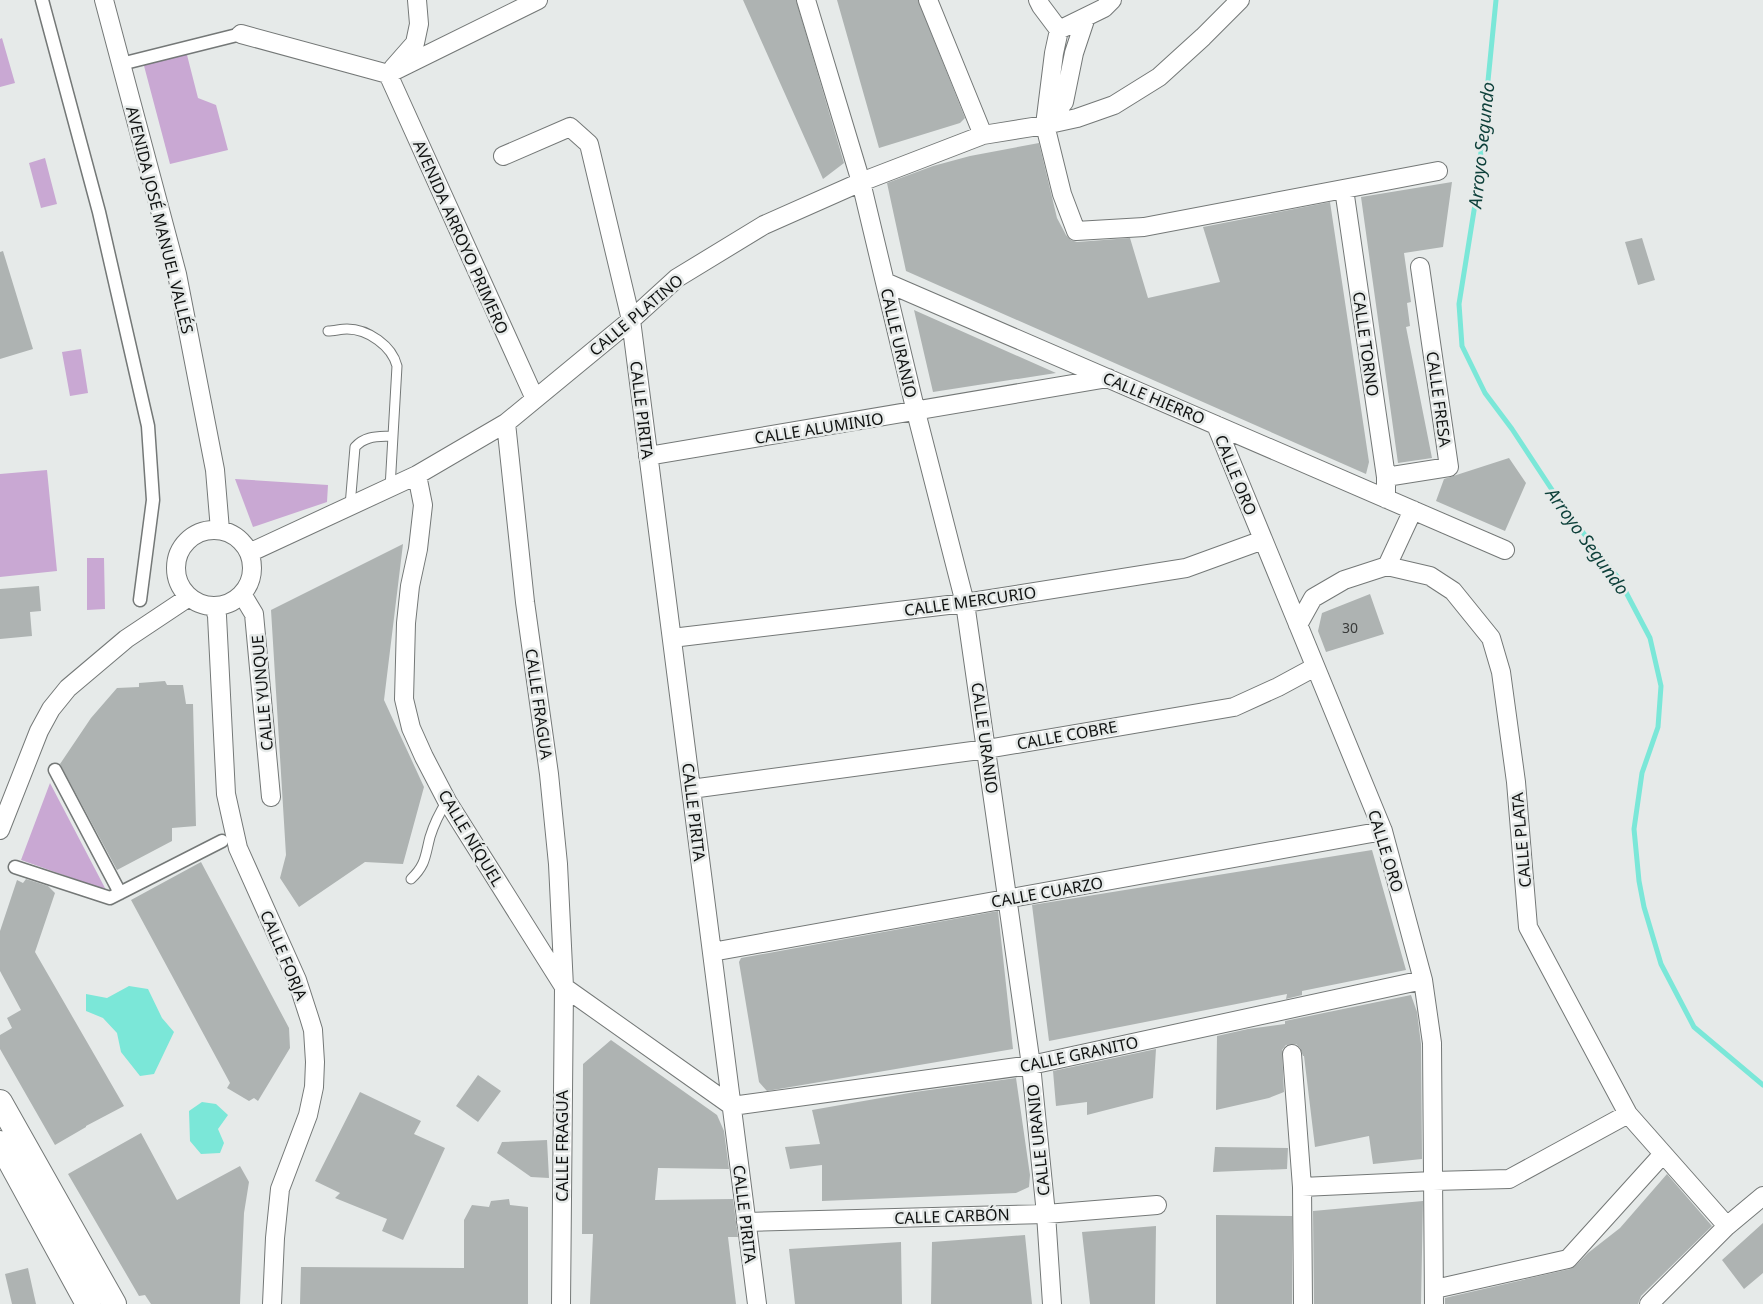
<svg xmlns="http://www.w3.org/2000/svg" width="1763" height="1304" font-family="'Noto Sans',sans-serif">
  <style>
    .green { fill: #c9a8d3 }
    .water { fill: #7be7d8 }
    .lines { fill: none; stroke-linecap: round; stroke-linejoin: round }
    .stream { stroke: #7be7d8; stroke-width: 5 }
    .building { fill: #aeb3b2 }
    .service-casing { stroke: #747877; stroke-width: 11 }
    .pedestrian-casing { stroke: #747877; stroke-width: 15 }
    .minor-casing { stroke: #747877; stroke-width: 20 }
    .secondary-casing { stroke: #747877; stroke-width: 26 }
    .service { stroke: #fff; stroke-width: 9 }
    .pedestrian { stroke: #fff; stroke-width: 12 }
    .minor { stroke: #fff; stroke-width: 18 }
    .secondary { stroke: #fff; stroke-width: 24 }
    .labels { text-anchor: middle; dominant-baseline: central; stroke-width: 5; stroke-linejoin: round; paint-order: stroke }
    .number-label { font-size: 14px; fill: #383a39 }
    .street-label { font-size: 16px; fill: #101211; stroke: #e6eae9 }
    .water-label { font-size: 18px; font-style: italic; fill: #0c3f39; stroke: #e6eae9 }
  </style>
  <rect width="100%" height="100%" fill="#e6eae9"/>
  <path class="green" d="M2,38L15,83L0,87V39Z
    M186,51L198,98L216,105L228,150L170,164L143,62Z
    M45,158L57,204L41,208L29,163Z
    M81,349L88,393L70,396L62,352Z
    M47,470L57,571L0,577V474Z
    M235,479L328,485L327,502L253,527Z
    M87,558H104L105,609L87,610Z
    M50,783L106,890L21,860Z"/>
  <path class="water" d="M129,986L148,989L162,1018L174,1032L154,1074L140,1076L121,1052L117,1033L103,1018L86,1011V994L107,998Z
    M202,1102L216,1104L228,1115L218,1129L224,1143L220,1153L201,1154L190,1141L189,1111Z"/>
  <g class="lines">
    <path class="stream" d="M1496,0L1477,192L1459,304L1462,346L1485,393L1512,429L1564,508L1619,579L1650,638L1661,686L1658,727L1642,773L1634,829L1639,881L1644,907L1661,964L1694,1027L1763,1085"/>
  </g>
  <path class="building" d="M743,0H796L844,163L823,179Z
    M837,0H918L965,118L960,123L879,148Z
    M1039,143L1057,218L1066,235L1071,240L1077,242L1130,238L1148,298L1220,282L1203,227L1330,202L1369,462L1366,474L906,271L887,183L933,166L970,156Z
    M1452,182L1443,247L1404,253L1411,302L1407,303L1410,326L1406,327L1432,458L1398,463L1361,197Z
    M1642,238L1655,280L1638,285L1625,242Z
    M3,251L33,349L0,359V252Z
    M914,310L1056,373L933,392Z
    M1509,458L1526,483L1505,531L1436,501L1444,479Z
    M403,544L384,700L424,787L403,864L365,862L299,907L280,878L286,855L271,610Z
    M39,586L41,611L30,612L32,636L0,639V589Z
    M1370,594L1384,634L1326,652L1318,631L1322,613Z
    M165,681L167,685H183L186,704H193L196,826L172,828V841L117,870L60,764L91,718L117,688L139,687V683Z
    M1372,850L1406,970L1302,991V995L1286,999L1287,994L1049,1041L1032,905Z
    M201,862L289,1028L290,1048L258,1101L254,1098L249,1101L227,1088L230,1083L131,900Z
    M26,879L48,886L55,893L35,952L124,1106L86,1126V1127L55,1145L0,1049V1035L12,1028L7,1018L21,1010L0,971V931L17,880L23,883Z
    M998,911L1013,1049L767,1091L759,1082L739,962L741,958Z
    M1411,995L1417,1012L1421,1044L1422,1159L1373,1164L1369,1136L1315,1147L1304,1056H1303L1300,1048L1296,1044L1286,1045L1282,1050L1284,1092L1269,1098L1216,1110L1217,1036L1248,1029L1285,1024V1021Z
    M611,1040L717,1115L724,1131L729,1169L658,1168L655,1200L733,1199L738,1237H728L736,1304H590L593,1234H582L583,1064Z
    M1156,1049L1153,1098L1087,1115V1102L1056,1106L1053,1071Z
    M478,1075L501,1091L478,1122L456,1106Z
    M1016,1078L1030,1175L1029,1187L1016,1193L822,1201V1165L790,1169L785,1147L820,1144L812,1110L915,1092Z
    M360,1092L421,1121L414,1134L445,1148L403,1240L382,1231L387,1219L335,1198L340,1193L315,1181Z
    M141,1133L177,1200L240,1166L249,1182L244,1213L240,1304H151L145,1295L139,1296L68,1174Z
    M547,1140L549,1178L531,1177L497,1153L502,1142Z
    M1215,1147L1288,1148L1287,1169L1213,1172Z
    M1667,1174L1712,1226L1641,1296L1638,1304H1445V1298L1453,1296L1570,1269L1575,1266L1588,1253L1620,1228Z
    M509,1199L510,1205L528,1207V1304H300L301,1267L464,1268V1220L472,1205L489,1207L491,1201Z
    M1423,1201L1421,1304H1314L1313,1211Z
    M1216,1215L1292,1216V1304H1216Z
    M1763,1223V1273L1744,1289L1722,1260Z
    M1156,1226L1155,1304H1090L1082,1232Z
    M1025,1235L1032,1304H931L932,1242Z
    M901,1242L902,1304H795L789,1249Z
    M28,1268L36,1304H12L5,1274Z"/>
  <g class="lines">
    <g class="service-casing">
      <path id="service" d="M328,331C334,331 341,329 347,329C368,329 392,346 397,366L390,488
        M350,506L355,447C366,435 378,437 393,436
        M411,879C426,865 425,856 430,837C434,824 440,812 447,801"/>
    </g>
    <g class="pedestrian-casing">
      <path id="pedestrian" d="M42,0L99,212L148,426L153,500L140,600
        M121,64L241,34
        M55,770L120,893
        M15,867L110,898L222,841"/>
    </g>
    <g class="minor-casing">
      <path id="minor" d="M104,0L177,274L215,470L220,530
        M806,0L861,182L916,412L965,603L1031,1065L1046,1214L1052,1304
        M928,0L983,135
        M1038,0L1041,6L1059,30
        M1059,30L1054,53L1045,125L1062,194L1076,231L1144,227L1438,171
        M1059,30L1104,8L1112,0
        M241,34L388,74L535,399
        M393,68L415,43L419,24L417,0
        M388,74L538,0
        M1045,125L1064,102L1074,53L1086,17
        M503,156L570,127L589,144L631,320L757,1304
        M1344,189L1386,477V499
        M885,282L1505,550
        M506,423L525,602L549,774L558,864L564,987L561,1304
        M1216,425L1383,831L1423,980L1432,1043L1434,1304
        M648,456L1108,378
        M417,475L423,505L418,549L410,586L406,623L404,699L411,728L424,757L447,801L564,987L732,1106L1031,1065L1423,980
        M1386,477L1449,467L1420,267
        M176 568a38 38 0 1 1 76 0a38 38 0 1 1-76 0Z
        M249,553L417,475L506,423L631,320L677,278L764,225L861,182L983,135L1045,125L1077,118L1114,105L1159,77L1203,37L1240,0
        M1387,566L1413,510
        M242,594L254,614L271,797
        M214,606L217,616L226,794L238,848L297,980L309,1017L313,1030L315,1062L314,1087L308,1115L280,1189L275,1238L272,1304
        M1298,625L1313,598L1344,580L1387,566L1430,576L1453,591L1491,638L1501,672L1516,782L1528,927L1628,1114L1727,1226
        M672,638L965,603L1186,568L1263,540
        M691,789L987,749L1234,707L1278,687L1315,667
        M0,830L39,731L51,709L68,688L126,639L189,597
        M712,952L1383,831
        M1292,1054L1302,1187L1303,1304
        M1302,1187L1433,1181L1509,1179L1628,1114
        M746,1222L1046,1214L1157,1205
        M1435,1289L1568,1259L1663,1154
        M1649,1304L1727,1226L1763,1196"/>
    </g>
    <g class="secondary-casing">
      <path id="secondary" d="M0,1102L114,1304
        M0,1143L88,1304"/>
    </g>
    <use href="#service" class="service"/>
    <use href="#pedestrian" class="pedestrian"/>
    <use href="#minor" class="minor"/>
    <use href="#secondary" class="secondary"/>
  </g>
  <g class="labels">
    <g class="number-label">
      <text x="1350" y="627">30</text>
    </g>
    <g class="street-label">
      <text transform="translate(160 220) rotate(76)">AVENIDA JOSÉ MANUEL VALLÉS</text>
      <text transform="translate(461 237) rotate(66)">AVENIDA ARROYO PRIMERO</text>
      <text transform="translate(636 315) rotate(-40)">CALLE PLATINO</text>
      <text transform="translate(899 343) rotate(77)">CALLE URANIO</text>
      <text transform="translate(1366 344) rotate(82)">CALLE TORNO</text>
      <text transform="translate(1154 398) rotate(23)">CALLE HIERRO</text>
      <text transform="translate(1439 399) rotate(82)">CALLE FRESA</text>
      <text transform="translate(642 410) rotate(83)">CALLE PIRITA</text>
      <text transform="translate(819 428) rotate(-9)">CALLE ALUMINIO</text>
      <text transform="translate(1236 475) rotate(68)">CALLE ORO</text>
      <text transform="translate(970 601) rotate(-8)">CALLE MERCURIO</text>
      <text transform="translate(262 693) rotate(-95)">CALLE YUNQUE</text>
      <text transform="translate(539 704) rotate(82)">CALLE FRAGUA</text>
      <text transform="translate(1067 735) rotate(-10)">CALLE COBRE</text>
      <text transform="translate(985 738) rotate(82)">CALLE URANIO</text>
      <text transform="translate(694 812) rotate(83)">CALLE PIRITA</text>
      <text transform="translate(471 838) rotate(59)">CALLE NÍQUEL</text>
      <text transform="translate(1521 840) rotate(-95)">CALLE PLATA</text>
      <text transform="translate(1386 851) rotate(73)">CALLE ORO</text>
      <text transform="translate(1047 892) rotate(-10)">CALLE CUARZO</text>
      <text transform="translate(284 955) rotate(67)">CALLE FORJA</text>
      <text transform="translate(1079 1054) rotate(-12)">CALLE GRANITO</text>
      <text transform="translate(1038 1140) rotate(-96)">CALLE URANIO</text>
      <text transform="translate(562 1146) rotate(-90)">CALLE FRAGUA</text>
      <text transform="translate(745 1214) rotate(83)">CALLE PIRITA</text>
      <text transform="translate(952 1216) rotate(-2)">CALLE CARBÓN</text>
    </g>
    <g class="water-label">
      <text transform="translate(1481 145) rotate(-84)">Arroyo Segundo</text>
      <text transform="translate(1588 541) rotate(54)">Arroyo Segundo</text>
    </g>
  </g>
</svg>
